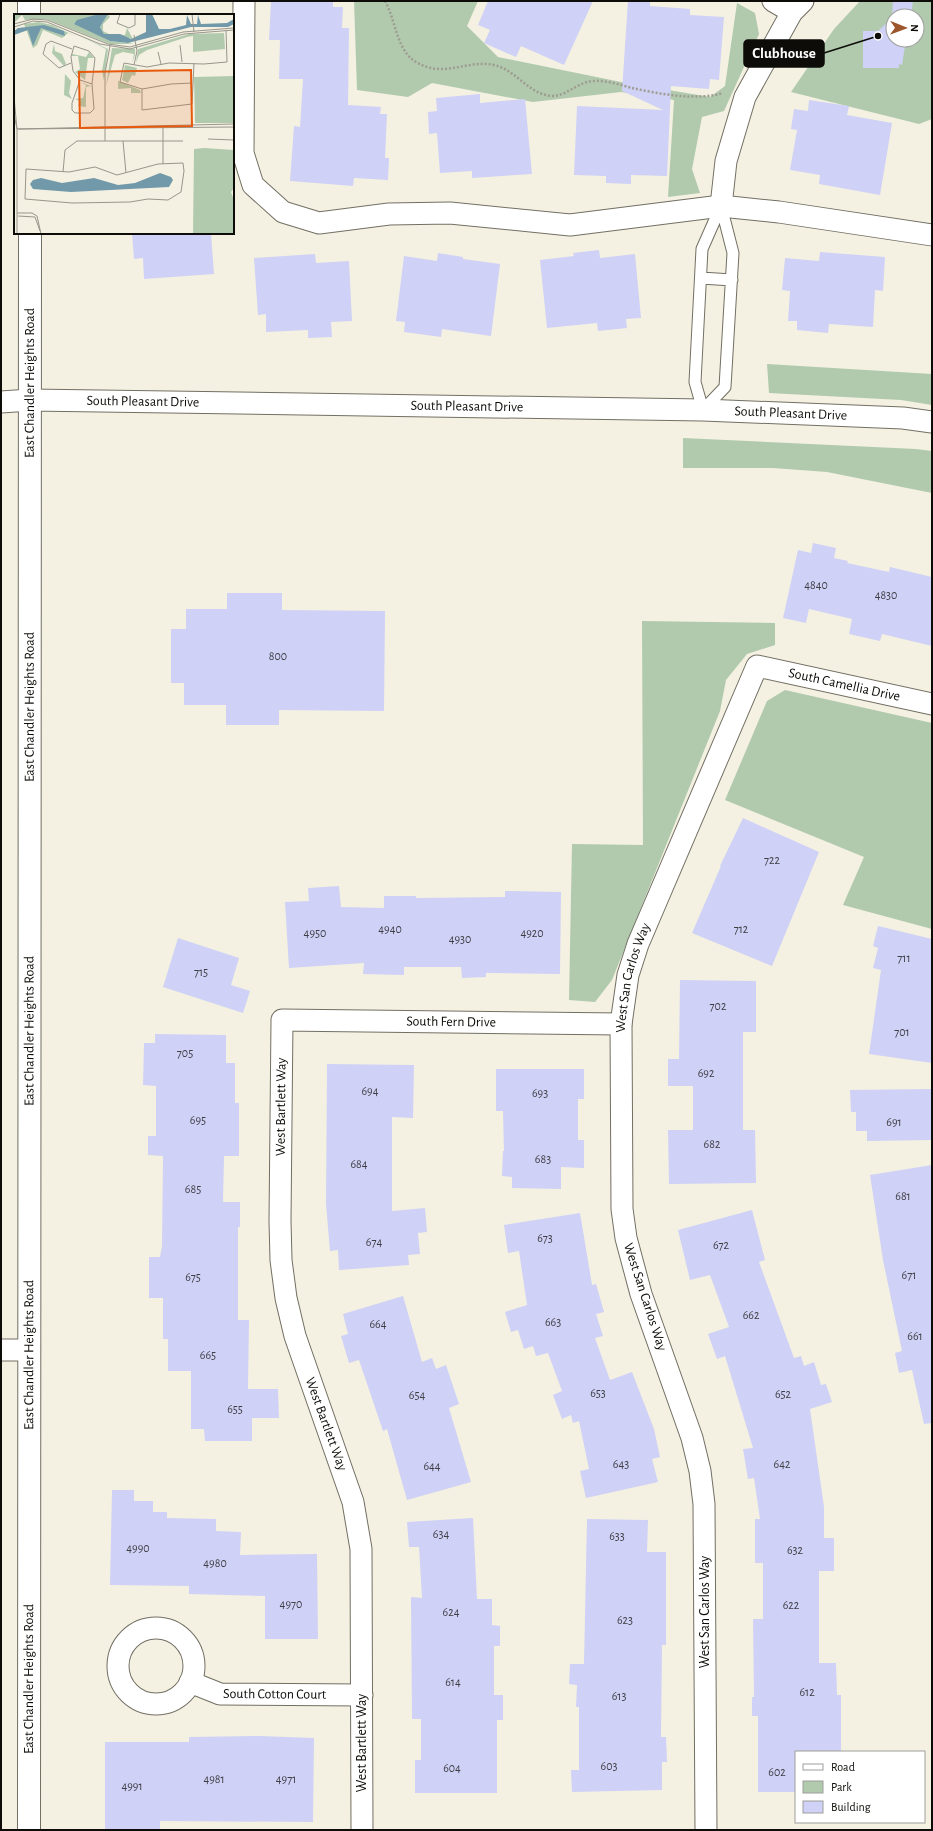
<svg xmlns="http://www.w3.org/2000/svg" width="933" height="1831" font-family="'Alegreya Sans',sans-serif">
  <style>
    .green { fill: #b1caae; fill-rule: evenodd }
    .building { fill: #cfd1f6 }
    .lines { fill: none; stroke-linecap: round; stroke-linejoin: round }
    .lane-casing { stroke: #726f63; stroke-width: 13 }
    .street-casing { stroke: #726f63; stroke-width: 23 }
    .secondary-casing { stroke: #726f63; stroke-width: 24 }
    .path { stroke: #9e9c91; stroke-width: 2.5; stroke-dasharray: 2 2; stroke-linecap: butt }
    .lane { stroke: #fff; stroke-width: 11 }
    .street { stroke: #fff; stroke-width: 21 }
    .secondary { stroke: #fff; stroke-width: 22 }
    .labels { text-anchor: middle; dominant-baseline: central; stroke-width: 3; stroke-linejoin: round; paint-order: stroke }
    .number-label { font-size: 12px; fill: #3e3d44 }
    .street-label { font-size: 14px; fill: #0d0c08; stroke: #fff }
    .inset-road { fill: none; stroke: #98958b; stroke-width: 1 }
    .view { fill: #e8590c; fill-opacity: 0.15; stroke: #e8590c; stroke-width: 2 }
    .inset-edge { fill: none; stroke: #0d0c08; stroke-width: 2 }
    .leader { fill: none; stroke: #0d0c08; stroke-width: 1.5 }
    .callout-dot { fill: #0d0c08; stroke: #fff; stroke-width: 1.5 }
    .callout { fill: #0d0c08; stroke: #0d0c08; stroke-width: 1.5 }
    .callout-label { font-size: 15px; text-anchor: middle; font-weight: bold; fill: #fff }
  </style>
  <rect width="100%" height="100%" fill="#f4f1e2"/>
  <path class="green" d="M354,1H478L467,26L498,57L621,82L710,97L725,86L737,3L755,13L759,34L724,111L702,117L692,169L700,193L668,197L674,100L621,92L533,102L432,83L408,97L357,90Z
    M860,1H932V119L919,124L791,92L834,29ZM893,16H917V40H893Z
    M767,364L932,374V405L901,400L769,393Z
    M683,438L916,449L932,451V493L827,472L773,468H683Z
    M642,621L775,623V645L747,654L726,680L720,711L612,980L595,1002L569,1000L572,844L643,845Z
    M785,690L932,723V929L843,905L864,857L725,800L767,701Z"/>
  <path class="building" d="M271,1H333V7H343L342,28H349L348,105L381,107L380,114H387L385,158H389L388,180L354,178L353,186L290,181L294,126L300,127L303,79H279L280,40H269Z
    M488,1H593L564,65L521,46L516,57L484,43L490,30L478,25Z
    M628,1H650V6L690,9V15L724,17L719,80L710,79L709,89L671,86L667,176L631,175V184L606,183V176L574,175L577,106L663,110L622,91Z
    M893,1H913L911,16H893V40H906L902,65L899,64V68H863V31H878L892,18Z
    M480,94V103L525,99L532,174L472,178V171L440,173L437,133L429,134L428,112L437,111L436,98Z
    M809,100L849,106L847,115L892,123L880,195L819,184L820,175L790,170L797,130L791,129L794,109L808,111Z
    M132,233H211L214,274L144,279L143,258L134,259Z
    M599,250L600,258L635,254L641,318L626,319L627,328L598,331L597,323L547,328L540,260L574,256L573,253Z
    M820,252L885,257L883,291L875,290L873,327L829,324L828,333L797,330V321H788L790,291L782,290L785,258L819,261Z
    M438,253L463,257V259L500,264L491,336L442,329L441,337L404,332L405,322L396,321L404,256L437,261Z
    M315,254L316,263L349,261L352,321L331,322L332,337L308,338V330L266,332V314L258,315L254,258Z
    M813,543L836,548L834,558L848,561L847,563L889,572L890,567L932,577V646L882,634L880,641L849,634L852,619L809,609L806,623L783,618L798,550L811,553Z
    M227,593H282V610L385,611L384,711L279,710V725H226V705H184V683H171V629H186V609H227Z
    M743,818L819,852L772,966L692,933L721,866H720Z
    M339,886L341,907L384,908V896H416V898L505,897V891L561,892L560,974L486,973V977L462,978L461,967H404V975L363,974L364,963L289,968L285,902L309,901L308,888Z
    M878,926L932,939V1063L869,1054L881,970L873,968L878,948L873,946Z
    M178,938L239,958L231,985L250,991L243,1013L163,987Z
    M680,980L756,981V1032H743V1130H755L756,1183L669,1184L668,1130H693V1086H668V1059H679Z
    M155,1034L226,1035V1063H235V1103H239V1156H224L223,1202H240V1227H238V1320H249L248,1389H278L279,1418H252V1441H205L204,1429H191V1371H168V1339H163V1298H149V1257H160L162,1246L163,1156L148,1155V1136H156V1086L143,1085L144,1043H155Z
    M327,1064L414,1065L413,1118L392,1117V1211L425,1208L427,1232L418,1233L420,1254L408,1255L409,1265L339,1270L338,1250L330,1251L326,1204Z
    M496,1069H584V1099H578V1140H584V1168L561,1167V1189L512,1188V1177L502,1176L503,1151H504L503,1111H496Z
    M932,1089V1140L867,1141V1131H856V1112H851L850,1090Z
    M932,1165V1423L924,1424L912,1370L899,1373L895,1353L902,1351L883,1260L870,1175Z
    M752,1210L765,1260L759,1262L794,1358L801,1356L804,1366L814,1362L821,1385L826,1384L832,1402L810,1409L824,1507V1538H834V1571H819V1663H836L837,1695H841V1752H796V1792H758V1716H752V1697H754L753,1619H763V1563H755V1519H760L754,1478L748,1479L743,1449L753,1448L725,1356L717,1359L708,1334L729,1327L710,1275L690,1280L678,1230Z
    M580,1213L592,1285L596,1284L604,1312L596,1314L603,1336L595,1338L610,1380L632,1372L654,1429L660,1457L652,1459L658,1482L586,1498L580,1471L589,1469L579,1421L573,1423L571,1415L562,1419L553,1395L562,1391L548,1353L536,1356L533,1346L524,1349L518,1330L511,1332L505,1312L527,1305L519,1251L508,1253L504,1225Z
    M403,1296L422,1362L432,1358L436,1369L446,1365L459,1404L449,1408L471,1482L407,1500L387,1429L383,1431L359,1360L349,1363L341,1336L348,1334L343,1314Z
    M112,1490H134V1501H153V1512H167V1518L216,1519V1531L241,1532L240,1555L317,1554L318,1639H265V1596L189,1594V1586L110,1585Z
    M473,1518L477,1599H492V1625L500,1626V1646H494V1695H503V1720H497V1793H415V1760H421V1719H412L411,1597L422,1598L419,1547H409L407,1522Z
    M587,1519L648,1520L647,1552H666V1645H662L661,1737H666L667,1762H662V1790L572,1792L571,1770H579V1707H576L577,1685L569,1684L570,1664H584Z
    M260,1736L314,1738L313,1822L160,1821V1829H105V1742H189V1737Z"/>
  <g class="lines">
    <g class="lane-casing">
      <path id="lane" d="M721,206L733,253L725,387L703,410L695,382L702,249Z
        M701,278L732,280"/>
    </g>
    <g class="street-casing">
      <g id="street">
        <path d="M244,1L243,153L253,185L283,212L319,223L389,214L450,213L570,225L721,206L779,212L932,235"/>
        <path d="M773,1L792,12"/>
        <path d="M721,206L726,161L745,97L792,12L803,1"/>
        <path id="s1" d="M1,402L30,400L703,410L903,418L932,422"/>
        <path d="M1,1350H29"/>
        <circle cx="156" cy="1666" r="38"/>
        <path id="s2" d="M190,1682L220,1694L362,1695"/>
        <path id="s3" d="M362,1830L361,1549L353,1502L295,1336L286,1298L281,1260L280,1221L282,1020L621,1024"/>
        <path id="s4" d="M706,1830L704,1504L700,1471L692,1438L641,1294L626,1238L622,1209L621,1024L628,975L638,944L757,666L932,704"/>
      </g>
    </g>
    <g class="secondary-casing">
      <g id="secondary">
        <path d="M29,1V15"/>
        <path id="s5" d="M29,1830L30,233"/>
      </g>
    </g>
    <path class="path" d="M385,1C396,20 396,50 416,62C444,79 467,59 494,65C517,70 529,96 554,96C567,95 580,81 594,81C606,80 621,85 632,88C660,94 695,101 723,93"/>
    <use href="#lane" class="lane"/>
    <use href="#street" class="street"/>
    <use href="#secondary" class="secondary"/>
  </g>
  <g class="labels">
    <g class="number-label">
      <text x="816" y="585">4840</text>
      <text x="886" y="595">4830</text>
      <text x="278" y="656">800</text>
      <text x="772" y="860">722</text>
      <text x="390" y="929">4940</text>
      <text x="741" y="929">712</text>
      <text x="315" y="933">4950</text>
      <text x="532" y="933">4920</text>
      <text x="460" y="939">4930</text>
      <text x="904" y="958">711</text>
      <text x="201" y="972">715</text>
      <text x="718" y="1006">702</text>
      <text x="902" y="1032">701</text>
      <text x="185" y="1053">705</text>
      <text x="706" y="1073">692</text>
      <text x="370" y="1091">694</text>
      <text x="540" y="1093">693</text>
      <text x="198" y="1120">695</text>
      <text x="894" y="1122">691</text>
      <text x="712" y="1144">682</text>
      <text x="543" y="1159">683</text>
      <text x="359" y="1164">684</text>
      <text x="193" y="1189">685</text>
      <text x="903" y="1196">681</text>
      <text x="545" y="1238">673</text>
      <text x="374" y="1242">674</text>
      <text x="721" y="1245">672</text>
      <text x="909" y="1275">671</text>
      <text x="193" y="1277">675</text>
      <text x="751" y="1315">662</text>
      <text x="553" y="1322">663</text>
      <text x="378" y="1324">664</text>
      <text x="915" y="1336">661</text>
      <text x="208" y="1355">665</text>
      <text x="598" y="1393">653</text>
      <text x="783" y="1394">652</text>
      <text x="417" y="1395">654</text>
      <text x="235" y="1409">655</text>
      <text x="621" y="1464">643</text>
      <text x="782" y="1464">642</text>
      <text x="432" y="1466">644</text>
      <text x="441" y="1534">634</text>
      <text x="617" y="1536">633</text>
      <text x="138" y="1548">4990</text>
      <text x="795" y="1550">632</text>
      <text x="215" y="1563">4980</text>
      <text x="291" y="1604">4970</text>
      <text x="791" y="1605">622</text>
      <text x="451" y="1612">624</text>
      <text x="625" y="1620">623</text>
      <text x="453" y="1682">614</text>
      <text x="807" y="1692">612</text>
      <text x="619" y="1696">613</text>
      <text x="609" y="1766">603</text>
      <text x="452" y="1768">604</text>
      <text x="777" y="1772">602</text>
      <text x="214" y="1779">4981</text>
      <text x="286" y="1779">4971</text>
      <text x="132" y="1786">4991</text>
    </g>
    <g class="street-label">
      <text stroke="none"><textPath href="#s5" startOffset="1447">East Chandler Heights Road</textPath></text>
      <text stroke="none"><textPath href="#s1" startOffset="142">South Pleasant Drive</textPath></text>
      <text stroke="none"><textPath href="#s1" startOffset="466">South Pleasant Drive</textPath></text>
      <text stroke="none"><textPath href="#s1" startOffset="790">South Pleasant Drive</textPath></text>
      <text stroke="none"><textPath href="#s4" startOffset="1292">South Camellia Drive</textPath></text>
      <text stroke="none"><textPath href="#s5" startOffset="1123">East Chandler Heights Road</textPath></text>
      <text stroke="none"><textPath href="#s4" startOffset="866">West San Carlos Way</textPath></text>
      <text stroke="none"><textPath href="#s3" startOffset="991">South Fern Drive</textPath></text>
      <text stroke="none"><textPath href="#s5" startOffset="799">East Chandler Heights Road</textPath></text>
      <text stroke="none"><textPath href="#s3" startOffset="735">West Bartlett Way</textPath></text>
      <text transform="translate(645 1297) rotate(72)">West San Carlos Way</text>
      <text stroke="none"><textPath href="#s5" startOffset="475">East Chandler Heights Road</textPath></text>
      <text transform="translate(326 1424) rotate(70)">West Bartlett Way</text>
      <text transform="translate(705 1612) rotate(-90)">West San Carlos Way</text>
      <text stroke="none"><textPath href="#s5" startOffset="151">East Chandler Heights Road</textPath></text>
      <text stroke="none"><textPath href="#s2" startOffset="87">South Cotton Court</textPath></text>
      <text transform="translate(362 1743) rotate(-90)">West Bartlett Way</text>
    </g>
  </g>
  <g transform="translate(14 14)">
    <rect width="220" height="220" fill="#f4f1e2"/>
    <path d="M0,0H85L60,9L96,27L121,30H96L32,5L11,6L8,1L0,9ZM94,0L96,3L89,10V17L95,20L111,21L113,14L119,25L90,20L86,13ZM24,8L38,11L63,23L54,19L48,24L29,16L23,31L19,34L10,10ZM175,20L210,19L211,35L179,38V22L173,23L133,36L125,41L122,49L124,35ZM68,23L94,35L90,67L88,57L92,35ZM40,30L41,37L48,40L52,50L50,52L38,39ZM98,34L121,35V41L118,49L120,40L109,38L101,41L92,72ZM75,38L80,44H74L71,66L61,58L66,55L64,42H58V40L72,43ZM111,51L123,54L121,62L118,61L114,69L108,66ZM51,60L57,67L55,79L58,85L50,81ZM220,62V109H181L180,63ZM104,67L126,76L127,79H117V74L104,75ZM66,68L77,72L72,73V93L64,92L66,87L61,85L69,84L72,71ZM190,134L220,136V174L217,178L220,186V220H179L180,135Z" fill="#b1caae"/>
    <path d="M85,0H94L86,13L90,20H106L117,25L132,18V0H138L145,15H156L172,11L173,1L177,10H183L184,1L187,10L213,9L220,5V10L214,13H177L114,29L96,27L60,10L63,6ZM30,11L50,17L51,22L27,14L19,32L14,16L0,21V17L4,14ZM146,159L157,163L159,166L155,173L57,178L19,175L16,170L19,166L27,164L48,169L80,164L104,171L121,169Z" fill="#7199aa"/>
    <path class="inset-road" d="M106,0L103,9L115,14L121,11V0M178,0L180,18M0,10L19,5L33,6L94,30L116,33L169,18L220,14M0,13L19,7L33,8L86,30L116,35L170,20L220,16M120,21L123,37L120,51M166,31L168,48M144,38L147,50M57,49L45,54L29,40L32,30L37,27L58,35M66,66L58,89V96L61,99H76L80,95L78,70L81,44L75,37L60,32L57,43L59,57L66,66L78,70M178,69L157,70L128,75L106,68L110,49L133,53L155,49L190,50L213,48L212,16M128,75V96L178,90L180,49M0,83L3,115M0,100L3,115V220M149,112V150M3,115L220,113M4,115L220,110M194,125L220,126M91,127V59L96,32M109,127L112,159M169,149L170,157L167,178L154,186L134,185L116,188L58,189L11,185L12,155L55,158L81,153L103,161L144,150ZM49,158L51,136L63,127H169M3,199H18L23,202L27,220M4,202L21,203L26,217"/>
    <path class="view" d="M177,56L178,112L66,114L65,58Z"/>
    <rect width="220" height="220" class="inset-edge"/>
  </g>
  <path class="leader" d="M878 36L824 53"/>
  <circle class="callout-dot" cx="878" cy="36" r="4"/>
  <rect class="callout" x="744" y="40" width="80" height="27" rx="4"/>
  <g class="callout-label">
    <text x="784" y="58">Clubhouse</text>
  </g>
  <rect width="933" height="1831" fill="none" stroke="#0d0c08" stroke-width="4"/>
  <rect x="795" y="1751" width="130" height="72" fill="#ffffff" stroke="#9e9e9c"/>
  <rect x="803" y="1764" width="20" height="6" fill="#ffffff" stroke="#9e9e9c"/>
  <text x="831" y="1771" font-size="12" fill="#0d0c08">Road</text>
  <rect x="803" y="1781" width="20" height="12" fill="#b1caae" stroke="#9e9e9c"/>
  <text x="831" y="1791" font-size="12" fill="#0d0c08">Park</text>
  <rect x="803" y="1801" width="20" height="12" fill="#cfd1f6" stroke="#9e9e9c"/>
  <text x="831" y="1811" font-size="12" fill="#0d0c08">Building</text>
  <g transform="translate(905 28) rotate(91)"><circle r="19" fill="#ffffff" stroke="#9e9e9c"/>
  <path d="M0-3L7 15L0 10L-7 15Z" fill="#9c562c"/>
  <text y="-6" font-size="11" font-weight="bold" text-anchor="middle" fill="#0d0c08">N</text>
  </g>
</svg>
